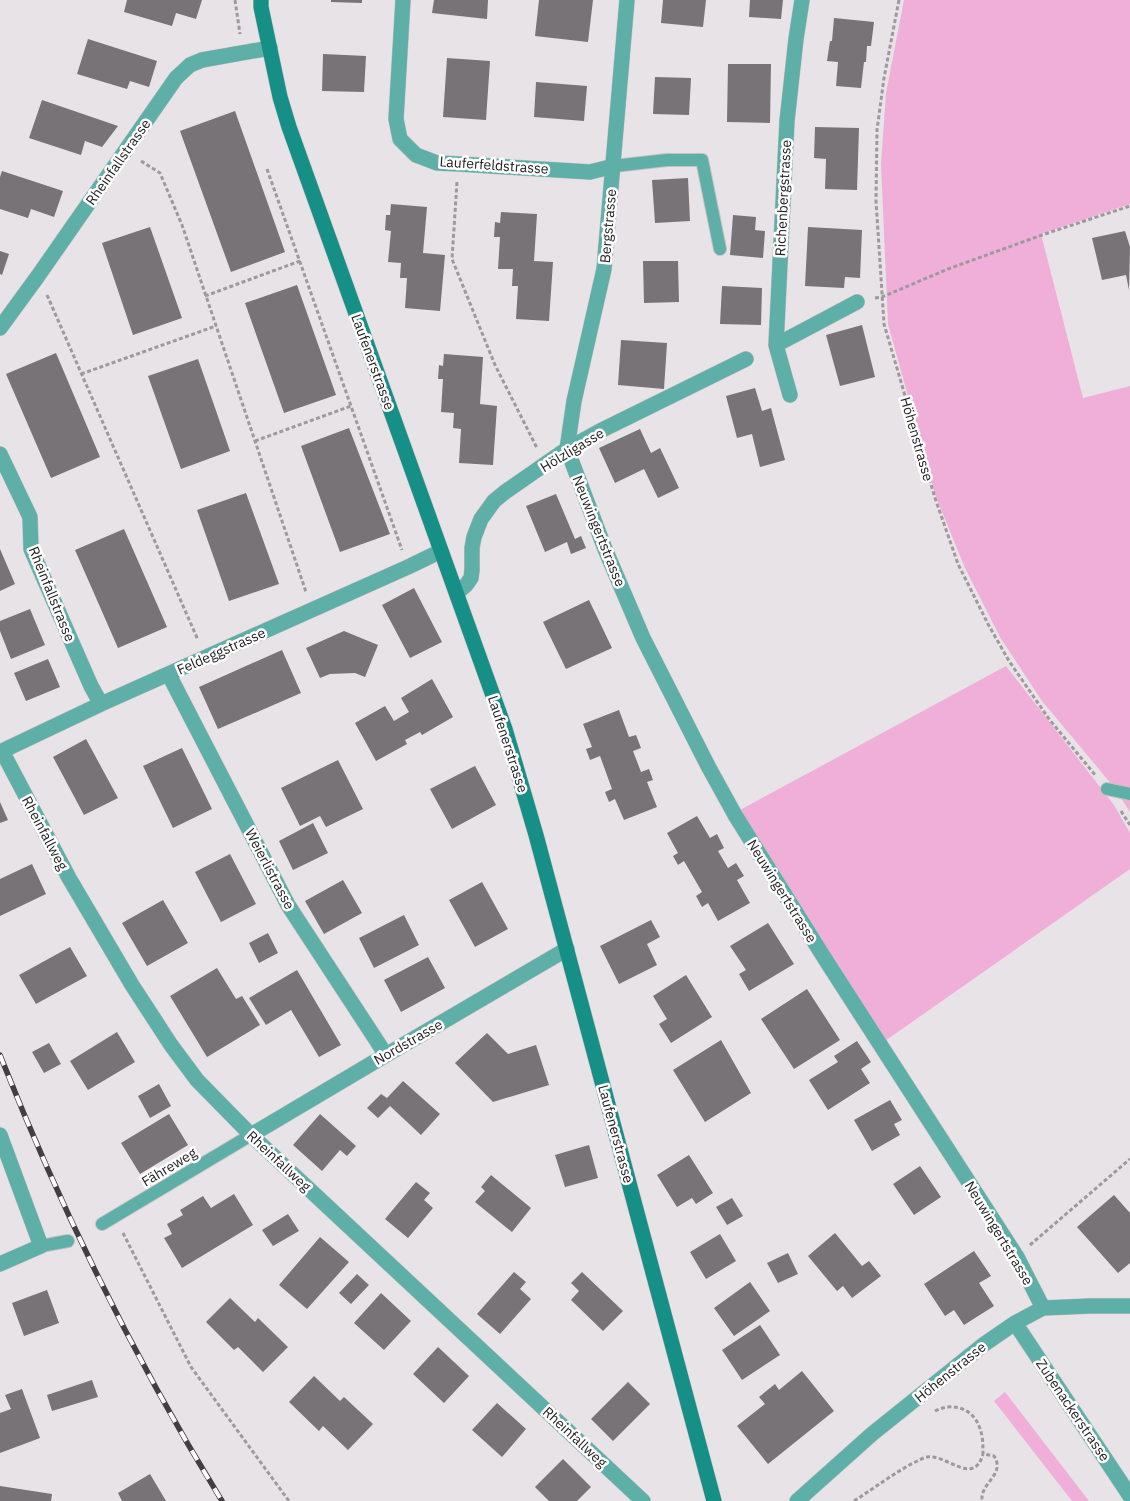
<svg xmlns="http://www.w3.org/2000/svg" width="1130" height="1501" font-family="'IBM Plex Sans',sans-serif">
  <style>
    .grass { fill: #f0afd9 }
    .building { fill: #777376 }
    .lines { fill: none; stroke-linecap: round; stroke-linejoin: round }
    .lane-casing { stroke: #c4c0c3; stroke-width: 14 }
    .street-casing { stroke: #c4c0c3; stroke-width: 16 }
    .secondary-casing { stroke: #c4c0c3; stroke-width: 16 }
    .path { stroke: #9d999c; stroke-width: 3; stroke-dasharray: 4 2.5; stroke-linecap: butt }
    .lane { stroke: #5dafa7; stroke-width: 12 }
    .street { stroke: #5dafa7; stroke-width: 15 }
    .secondary { stroke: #168f86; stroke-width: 15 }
    .rail-casing { stroke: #423f41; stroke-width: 5.5 }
    .rail { stroke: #fff; stroke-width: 4; stroke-dasharray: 11; stroke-linecap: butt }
    .labels { text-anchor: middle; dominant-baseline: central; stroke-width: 5; stroke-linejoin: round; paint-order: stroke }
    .street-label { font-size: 14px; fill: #222021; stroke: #fff }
  </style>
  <rect width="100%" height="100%" fill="#e8e3e6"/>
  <path class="grass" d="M904,0H1130V204L1041,234L1083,398L1130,386V812L1113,786L1042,701L1000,637L965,568L936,497L888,324L881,164L886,93Z
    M1006,666L1114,805L1130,833V869L885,1041L740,810Z
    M1005,1392L1089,1501H1072L994,1401Z"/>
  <path class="building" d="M127,0H202L196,19L176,13L172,26L124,12Z
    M331,0H362V3L331,2Z
    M434,0H488L487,19L432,13Z
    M539,0H593L588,42L535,36Z
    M663,0H706L703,27L661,23Z
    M750,0H783L781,19L749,17Z
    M834,18L874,22L871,46H867L866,62H864L861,88L836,86L838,62L827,61L830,41H832Z
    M88,39L157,61L149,87L130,81L127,89L77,74Z
    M323,54L366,56L364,92L322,91Z
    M447,58L490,61L486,120L443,117Z
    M728,64H771L770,123L727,122Z
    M655,77L691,78L689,115L653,114Z
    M536,82L587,86L584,121L534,117Z
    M42,100L118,126L102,147L85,141L81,155L29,138Z
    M235,111L285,252L231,272L180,131Z
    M815,127L859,128L857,190L825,189L826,159L814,158Z
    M2,171L63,191L54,217L31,209L28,218L0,209V177Z
    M688,178L690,221L655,223L652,180Z
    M391,204L427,207L423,253L445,255L440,311L405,308L407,278H400L401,263L388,262L391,231L385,230L386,215H390Z
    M501,212L537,214L534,261L553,262L549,321L516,319L518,286H512L513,269H498L500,237H494L495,222L500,223Z
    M733,215L756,217L755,230L765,231L763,258L730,255Z
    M150,227L182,318L133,335L102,243Z
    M808,227L862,230L860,278L845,277L844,288L805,286Z
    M1125,231L1130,247L1129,290L1126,275L1102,280L1092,238Z
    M0,251L9,254L2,275L0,274Z
    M643,261H678L679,302L644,303Z
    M297,285L336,395L284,413L245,303Z
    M722,286L762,288L761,325L720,324Z
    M862,325L875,377L840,386L826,335Z
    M621,340L667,343L664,389L618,385Z
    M56,353L100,457L51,478L6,374Z
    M444,354L483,357L480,404L497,406L493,465L459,463L461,429L453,428L454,413L441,412L443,379H438L439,365L443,366Z
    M198,359L230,451L181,469L148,376Z
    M755,388L762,411L771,408L785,460L760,467L752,434L737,438L726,396Z
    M349,428L390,534L340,552L301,446Z
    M640,429L651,453L660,448L679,488L658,498L644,469L615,483L599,448Z
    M246,493L279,584L229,601L197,510Z
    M556,494L575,539L581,536L586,548L571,554L567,542L545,552L526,506Z
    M124,529L167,627L118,648L75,550Z
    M0,549L15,584L0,591Z
    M414,588L442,642L410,658L382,605Z
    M589,600L612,648L566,669L543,622Z
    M30,609L45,645L11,659L0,631V621Z
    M344,631L378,645L365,677L355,673L330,674L320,678L306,648Z
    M282,650L301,693L218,729L199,687Z
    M48,659L60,687L26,701L14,673Z
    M432,679L453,717L422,735L420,732L405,740L407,744L376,761L355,723L385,706L394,721L409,712L401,698Z
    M619,710L629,737L636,735L641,748L633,751L641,772L649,769L653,780L647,782L657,807L624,820L615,799L609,802L605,792L612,789L600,756L590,760L586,749L592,747L583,724Z
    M86,739L118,798L84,815L53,757Z
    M182,748L212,809L173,828L143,766Z
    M338,760L363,809L326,827L320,816L300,826L281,788Z
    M475,766L496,805L452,829L430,789Z
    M0,802L8,820L0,823Z
    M697,816L710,838L717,834L724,848L718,851L728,868L736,863L744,876L737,880L750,903L718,921L708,903L702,907L696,896L702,892L684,861L678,865L673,856L678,853L667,833Z
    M313,823L328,853L293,870L279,841Z
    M230,854L256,904L221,922L195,872Z
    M32,864L46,894L0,916V879Z
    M343,880L362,913L324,934L305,901Z
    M482,882L508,929L475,947L449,900Z
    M163,900L188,943L147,966L122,923Z
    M404,915L419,945L374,968L359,938Z
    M651,920L660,937L647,944L657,965L619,984L600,946Z
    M768,923L794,964L749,991L739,974L746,970L730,946Z
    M268,933L278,953L259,963L249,943Z
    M70,947L87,976L36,1004L19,975Z
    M428,957L445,988L401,1012L384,980Z
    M217,968L236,999L242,996L260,1025L207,1057L170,996Z
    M297,970L341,1045L319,1057L291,1010L266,1025L249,998Z
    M686,975L712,1017L671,1043L659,1024L667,1019L653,996Z
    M807,989L840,1040L794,1069L761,1019Z
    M117,1032L135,1062L88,1090L70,1061Z
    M487,1033L508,1054L536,1045L549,1085L493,1102L455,1063Z
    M721,1040L751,1093L705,1122L673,1070Z
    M857,1041L871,1062L861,1069L870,1083L828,1110L809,1080L838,1062L834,1056Z
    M49,1043L61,1064L44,1073L32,1052Z
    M403,1081L440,1114L421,1135L390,1106L378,1118L367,1108L381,1094L387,1098Z
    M159,1084L171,1106L150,1118L138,1096Z
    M890,1100L902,1120L894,1124L900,1135L872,1151L854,1120Z
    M169,1114L188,1145L140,1174L121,1143Z
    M320,1114L356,1146L347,1156L340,1150L322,1171L293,1145Z
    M589,1145L598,1178L565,1187L555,1155Z
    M689,1155L713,1193L696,1204L692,1198L677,1207L657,1175Z
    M920,1166L941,1197L914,1215L893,1184Z
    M491,1175L531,1208L512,1232L475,1202L485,1191L481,1187Z
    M416,1182L430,1193L424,1200L433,1208L408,1238L385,1219Z
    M234,1194L253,1225L182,1268L164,1238L172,1234L167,1224L183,1215L180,1210L203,1196L211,1208Z
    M1114,1195L1130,1213V1263L1118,1273L1077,1227Z
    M732,1198L743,1216L727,1225L716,1207Z
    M288,1214L299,1231L273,1246L262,1230Z
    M835,1233L862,1266L869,1261L881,1276L852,1298L843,1286L837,1291L808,1256Z
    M720,1234L736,1261L706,1279L690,1252Z
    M320,1237L349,1262L307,1309L279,1285Z
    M974,1251L991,1276L979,1283L994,1306L964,1325L954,1310L945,1316L924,1284Z
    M788,1253L798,1274L778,1283L767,1263Z
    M514,1272L526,1282L520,1289L531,1299L500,1334L477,1314Z
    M582,1272L623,1311L603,1331L571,1300L579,1291L571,1283Z
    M357,1274L369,1285L351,1304L339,1293Z
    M750,1282L770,1311L734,1336L714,1308Z
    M47,1290L59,1323L24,1336L12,1303Z
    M381,1293L411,1321L384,1350L354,1323Z
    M230,1298L255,1322L258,1318L288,1347L263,1372L238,1347L234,1350L206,1322Z
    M760,1325L780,1355L742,1380L722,1350Z
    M438,1347L469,1376L444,1403L413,1374Z
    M802,1371L834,1411L768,1464L737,1426L765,1404L759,1397L775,1384L779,1390Z
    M314,1376L340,1401L344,1397L373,1424L348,1450L323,1426L319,1431L289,1402Z
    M92,1380L98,1397L52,1411L47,1395Z
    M628,1382L650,1404L613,1441L591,1419Z
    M22,1389L40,1438L0,1453V1413L11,1409L5,1395Z
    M497,1403L526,1429L502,1457L472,1430Z
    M563,1459L591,1487L577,1501H549L535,1487Z
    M150,1474L166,1501H122L118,1493Z
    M0,1486L52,1494L51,1501H0Z"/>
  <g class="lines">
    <g class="lane-casing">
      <path id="lane" d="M614,166L667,160H702L720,249
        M1107,789L1130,794
        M102,1224L251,1135
        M41,1246L68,1241"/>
    </g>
    <g class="street-casing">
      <path id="street" d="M403,0L396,119L400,139L416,155L437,163L459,164L590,172L614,166
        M627,0L604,269L574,401L567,449L605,549L643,638L708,766L735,815L827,962L1017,1257L1043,1308
        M0,328L38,276L176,78L190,65L202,60L270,48
        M776,345L857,302
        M790,395L776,345L787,121L796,39L802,0
        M0,454L30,517L31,549L91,686L101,704
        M441,551L408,567L101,704L2,751L69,878L132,985L171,1045L197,1080L251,1135L643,1501
        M457,593L466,585L471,578L472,570V548L474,537L481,519L494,501L505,492L567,449L600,431L746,359
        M169,675L288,905L386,1055
        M0,1135L41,1246L0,1264
        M251,1135L386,1055L567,949
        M1015,1323L1130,1496
        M797,1501L872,1434L983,1345L1015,1323L1043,1308L1090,1306H1130"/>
    </g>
    <g class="secondary-casing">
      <path id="secondary" d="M261,0V7L280,97L289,127L505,729L536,835L714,1501"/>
    </g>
    <path class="path" d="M235,0L240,34
      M899,0L884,78L877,130L876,201L884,324L935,498L958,564L988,624L1009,661L1049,719L1096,776
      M141,161L160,173L182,225L306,592
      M267,169L402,550
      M457,182L452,259L495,365L537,448
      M47,295L198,640
      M205,296L300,261
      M875,298L882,297L948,269L1042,235L1130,206
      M81,374L216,326
      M255,441L351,406
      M1121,811L1130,825
      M123,1233L191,1367L289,1501
      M1030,1245L1130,1159
      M935,1411C952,1402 972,1408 979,1426C983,1435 983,1445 983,1454L994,1456C1006,1475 980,1482 982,1501
      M854,1501C874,1488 893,1474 913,1463C918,1461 922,1458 927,1457C947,1454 974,1487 983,1454"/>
    <use href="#lane" class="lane"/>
    <use href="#street" class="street"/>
    <use href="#secondary" class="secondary"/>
    <g class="rail-casing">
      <path id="rail" d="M0,1055C61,1209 135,1360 222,1501"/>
    </g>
    <use href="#rail" class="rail"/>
  </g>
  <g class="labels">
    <g class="street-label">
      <text transform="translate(118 162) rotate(-55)">Rheinfallstrasse</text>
      <text transform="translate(494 165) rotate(4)">Lauferfeldstrasse</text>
      <text transform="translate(783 198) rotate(-87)">Richenbergstrasse</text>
      <text transform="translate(608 226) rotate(-85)">Bergstrasse</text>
      <text transform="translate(373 362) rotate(70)">Laufenerstrasse</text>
      <text transform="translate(917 439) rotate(74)">Höhenstrasse</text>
      <text transform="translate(572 450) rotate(-31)">Hölzligasse</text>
      <text transform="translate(599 531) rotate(68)">Neuwingertstrasse</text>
      <text transform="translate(52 594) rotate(68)">Rheinfallstrasse</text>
      <text transform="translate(221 651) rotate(-24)">Feldeggstrasse</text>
      <text transform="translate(508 744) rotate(72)">Laufenerstrasse</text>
      <text transform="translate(45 833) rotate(62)">Rheinfallweg</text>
      <text transform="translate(270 869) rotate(62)">Weierlistrasse</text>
      <text transform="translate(782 891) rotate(58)">Neuwingertstrasse</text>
      <text transform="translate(408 1042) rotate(-30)">Nordstrasse</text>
      <text transform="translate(616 1134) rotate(75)">Laufenerstrasse</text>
      <text transform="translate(279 1161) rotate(43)">Rheinfallweg</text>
      <text transform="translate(169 1167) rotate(-31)">Fähreweg</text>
      <text transform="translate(999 1233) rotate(59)">Neuwingertstrasse</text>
      <text transform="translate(950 1372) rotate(-39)">Höhenstrasse</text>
      <text transform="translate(1073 1410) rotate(56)">Zubenackerstrasse</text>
      <text transform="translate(575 1437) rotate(43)">Rheinfallweg</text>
    </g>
  </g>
</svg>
